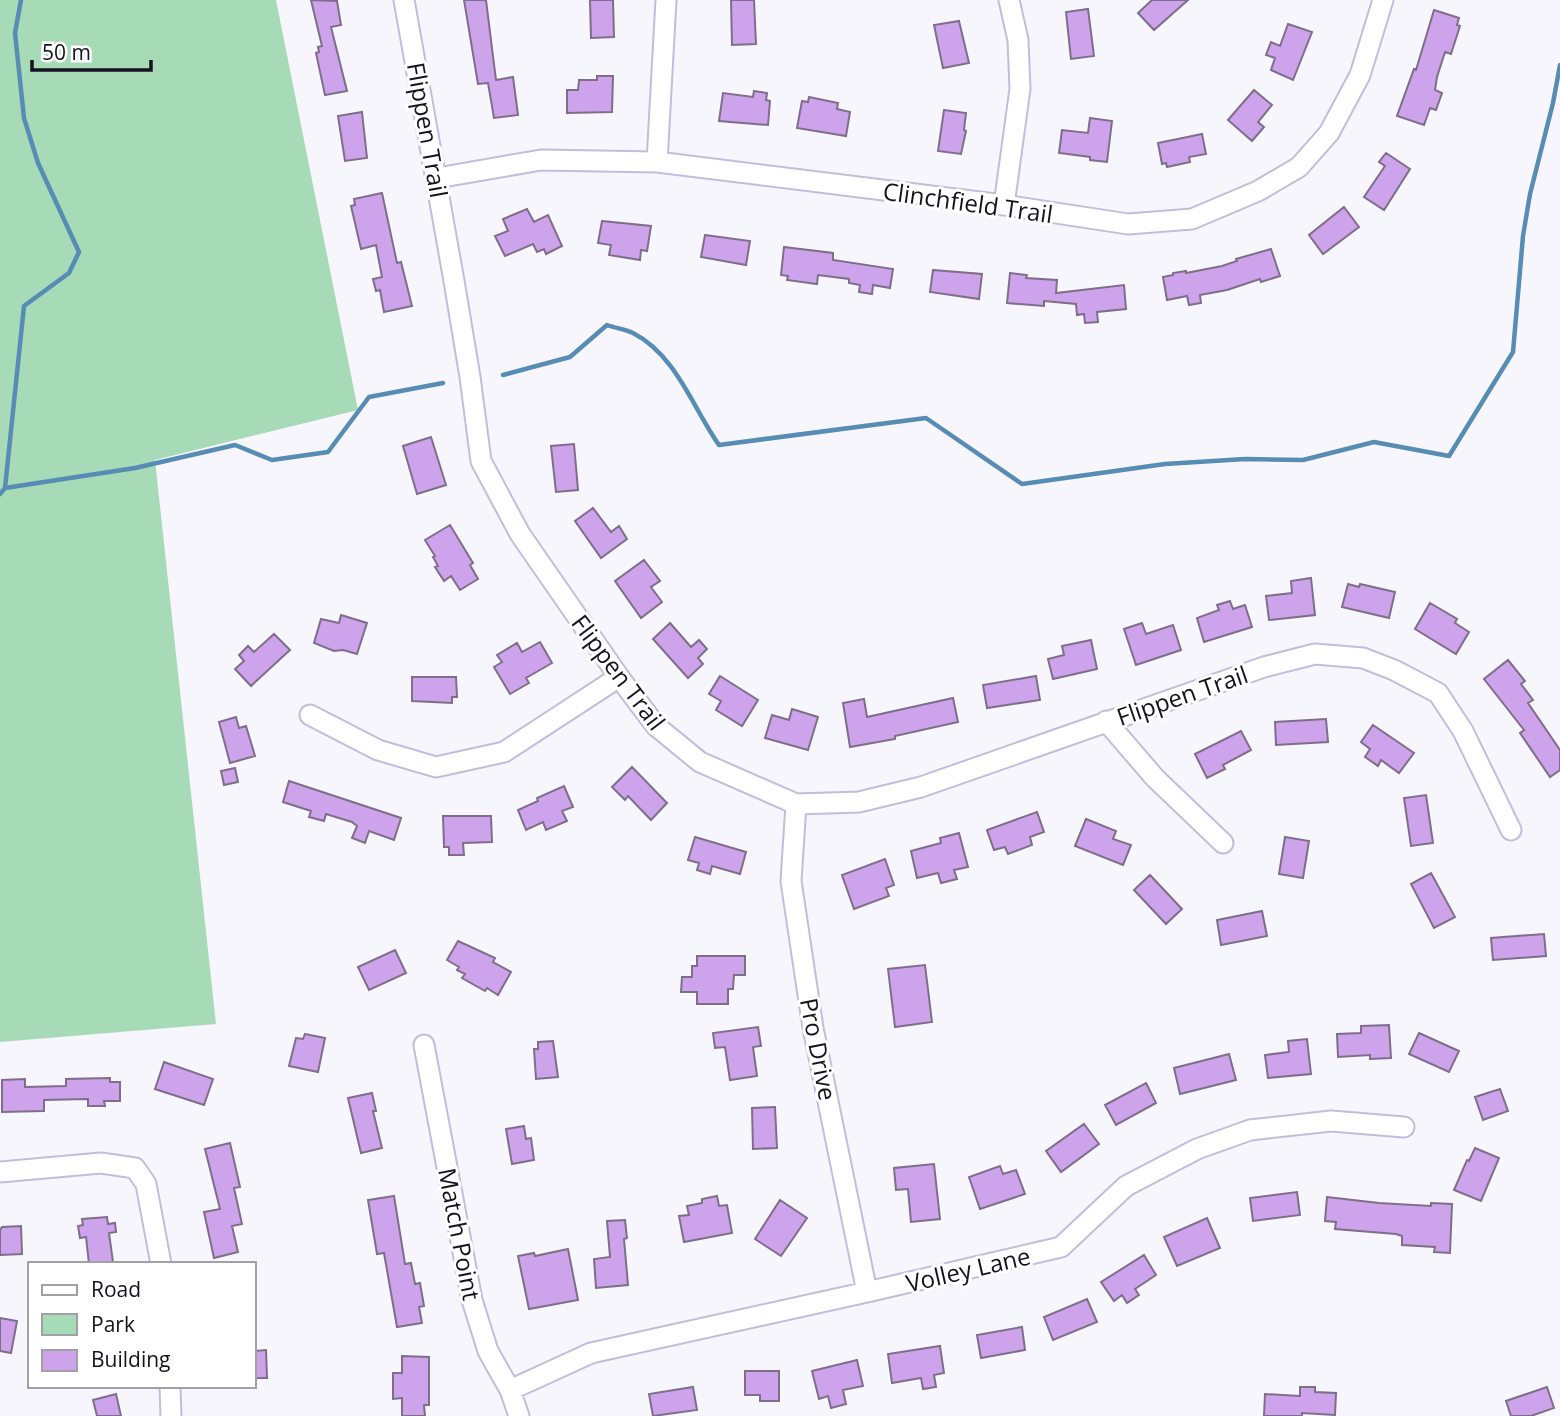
<svg xmlns="http://www.w3.org/2000/svg" width="1560" height="1416" font-family="'Open Sans',sans-serif">
  <style>
    .green { fill: #a7dab6 }
    .lines { fill: none; stroke-linecap: round; stroke-linejoin: round }
    .stream { stroke: #578cb5; stroke-width: 4.5 }
    .building { fill: #cda4eb; stroke: #7e6e8a; stroke-width: 2 }
    .minor-casing { stroke: #c3bcdd; stroke-width: 23 }
    .minor { stroke: #fff; stroke-width: 19 }
    .labels { text-anchor: middle; dominant-baseline: central; stroke-width: 6; stroke-linejoin: round; paint-order: stroke }
    .street-label { font-size: 24px; fill: #15121e; stroke: #fff }
  </style>
  <rect width="100%" height="100%" fill="#f8f6fd"/>
  <path class="green" d="M0,0H276L358,410L155,460L216,1024L0,1042Z"/>
  <g class="lines">
    <path class="stream" d="M503,375L570,357L607,325C615,328 625,329 633,333C676,355 693,408 719,445L926,418L1022,484L1165,464L1245,459L1303,460L1374,442L1449,456L1513,352L1523,236L1530,194L1553,103L1560,65
      M5,488L135,468L235,445L272,460L328,452L369,397L443,383
      M0,494L5,488L24,306L69,273L79,252L38,163L24,118L15,33L21,0"/>
  </g>
  <path class="building" d="M311,0L337,1L341,25L331,27L347,91L325,95L316,53L319,52L318,47L322,46Z
    M464,0H486L496,80L513,77L518,115L494,118L488,83L478,84Z
    M590,0H613L614,37L591,38Z
    M731,0H754L756,44L732,45Z
    M1152,0H1188L1154,30L1138,13Z
    M1088,9L1094,56L1071,59L1066,12Z
    M1434,10L1459,18L1457,25L1460,26L1451,54L1445,52L1437,77L1435,90L1442,93L1436,110L1430,108L1424,125L1397,116L1414,69L1416,70Z
    M959,21L969,63L943,68L934,25Z
    M1288,24L1312,32L1293,80L1271,70L1275,58L1266,55L1271,42L1280,46Z
    M597,76H613L612,112L567,113V90H578L579,80H597Z
    M1254,90L1272,105L1258,122L1264,127L1252,141L1228,120Z
    M754,91L767,93L766,100L770,101L768,125L719,121L723,93L753,97Z
    M809,97L838,103L837,109L850,112L846,136L797,128L802,101L808,102Z
    M944,110L966,113L964,130L966,131L961,154L938,151Z
    M362,112L367,158L345,161L338,116Z
    M1090,118L1112,121L1107,162L1090,160V157L1059,153L1062,130L1088,133Z
    M1202,134L1206,154L1189,157L1190,162L1167,167L1166,163L1162,164L1158,143Z
    M1386,153L1410,169L1384,210L1364,197L1385,166L1379,162Z
    M382,193L397,263L401,262L412,306L384,312L380,290L376,291L373,279L382,277L376,245L361,249L351,206L355,205L354,199Z
    M1344,207L1359,227L1323,254L1309,235Z
    M527,209L534,222L548,215L562,246L546,254L544,249L537,252L533,244L505,256L495,236L508,231L503,219Z
    M602,221L651,226L647,251L641,250L640,260L609,255L611,245L598,243Z
    M705,235L750,241L746,265L701,257Z
    M784,247L833,253V260L893,269L890,288L873,285L872,294L859,292L860,285L849,283V279L818,275L817,284L787,280L788,276L781,275Z
    M1271,249L1280,276L1261,282L1260,279L1227,290L1200,295L1201,303L1189,305L1187,296L1167,300L1163,277L1173,275V273L1186,271V273L1222,266L1237,261L1236,259Z
    M933,270L982,274L979,299L930,292Z
    M1010,273L1027,275L1026,278L1057,280L1056,293L1124,285L1126,309L1097,312L1098,322L1085,323L1084,314L1077,315L1076,304L1044,301V306L1007,303Z
    M431,437L446,485L417,494L403,446Z
    M574,444L578,490L556,492L551,446Z
    M593,508L611,532L619,526L627,539L601,558L575,521Z
    M450,525L473,563L470,565L478,579L460,590L451,576L444,581L435,567L438,566L433,557L435,556L425,540Z
    M644,560L660,581L651,587L662,602L641,618L615,581Z
    M1311,578L1315,615L1269,620L1266,596L1292,593L1291,581Z
    M1348,584L1359,587L1360,584L1395,592L1389,618L1342,607Z
    M1230,601L1233,609L1245,605L1252,627L1204,642L1197,618L1219,610L1217,605Z
    M1430,603L1457,619L1455,623L1469,632L1456,654L1415,629Z
    M341,615L367,623L357,654L343,650L334,651L314,643L321,619L339,623Z
    M670,623L691,647L699,640L707,649L698,658L703,664L688,678L653,639Z
    M1142,623L1146,634L1173,625L1181,650L1136,665L1124,629Z
    M274,634L290,650L251,686L235,669L244,661L239,655L248,646L254,652Z
    M1091,640L1097,669L1053,679L1048,659L1064,655L1062,646Z
    M540,642L552,663L526,678L529,683L510,694L494,667L502,662L497,655L517,643L522,652Z
    M1508,660L1525,681L1521,684L1533,700L1528,703L1560,750V770L1550,777L1520,733L1524,730L1484,679Z
    M720,676L758,700L742,726L716,710L721,701L709,694Z
    M1036,676L1040,700L987,708L983,685Z
    M412,677H456L457,697H452V703L412,701Z
    M953,698L958,722L895,736V739L850,747L843,703L864,699L867,717Z
    M792,709L818,717L808,750L765,738L772,715L789,720Z
    M236,717L239,728L246,726L255,756L230,763L219,722Z
    M1326,719L1328,742L1276,745L1275,722Z
    M1373,725L1414,753L1399,773L1381,760L1378,766L1365,757L1370,749L1361,742Z
    M1241,731L1251,750L1223,765L1225,769L1207,778L1195,754Z
    M632,767L667,803L651,820L628,796L625,800L612,787Z
    M235,768L238,782L224,785L221,771Z
    M289,781L401,818L394,840L369,831L365,843L352,838L357,826L352,822L326,814L324,821L309,817L311,811L283,802Z
    M564,786L573,807L562,811L567,821L546,830L543,822L526,830L518,810L538,801L537,798Z
    M1426,795L1433,843L1411,846L1404,798Z
    M1037,812L1044,832L1030,837L1032,845L1008,854L1005,847L994,850L987,830Z
    M443,816H491L492,842L463,843L464,855H449V847H444Z
    M1086,819L1116,831L1113,839L1131,845L1123,865L1075,846Z
    M959,833L968,867L954,870L957,879L941,883L938,873L917,878L911,851L941,843L940,838Z
    M695,837L746,852L740,874L712,866L710,874L697,870L699,863L688,860Z
    M1285,837L1309,841L1303,878L1279,874Z
    M885,859L894,885L886,888L889,896L854,909L842,875Z
    M1431,873L1455,917L1434,928L1411,884Z
    M1150,875L1182,909L1166,924L1134,890Z
    M1262,911L1267,936L1221,945L1217,920Z
    M1544,934L1546,956L1493,960L1491,938Z
    M458,941L495,958L493,962L511,972L498,995L487,988L485,991L462,978L465,974L457,970L459,967L447,960Z
    M395,950L406,973L369,990L358,967Z
    M697,956H745V975H734L733,989H728V1004H697V992H681L682,977H692V966H697Z
    M925,965L932,1022L895,1027L888,969Z
    M1389,1025L1391,1058L1370,1059V1055L1338,1057L1337,1034L1361,1033V1026Z
    M758,1027L761,1046L753,1047L757,1076L730,1080L725,1047L715,1048L713,1033Z
    M1419,1033L1459,1051L1449,1072L1409,1054Z
    M305,1034L325,1038L318,1072L289,1066L296,1038L303,1039Z
    M1307,1039L1311,1074L1268,1078L1265,1055L1289,1052L1288,1041Z
    M553,1041L558,1077L536,1079L534,1049H538V1042Z
    M1229,1054L1236,1080L1180,1094L1174,1068Z
    M164,1062L213,1079L204,1105L155,1089Z
    M110,1078V1082H120V1101H104L105,1106H88V1099L44,1100V1111L2,1112V1080L25,1079V1087L66,1086V1079Z
    M1146,1083L1156,1103L1116,1125L1105,1105Z
    M1500,1089L1508,1111L1483,1120L1475,1097Z
    M372,1093L376,1111H373L382,1148L361,1153L348,1098Z
    M775,1107L777,1148L753,1149L752,1108Z
    M1084,1124L1099,1144L1061,1172L1046,1151Z
    M524,1126L526,1139L531,1138L534,1160L512,1164L506,1129Z
    M230,1143L240,1187L234,1188L242,1224L232,1226L238,1252L214,1258L204,1212L220,1209L205,1149Z
    M1475,1148L1499,1158L1481,1201L1454,1190L1467,1160L1469,1161Z
    M934,1164L940,1219L911,1222L908,1189L896,1190L894,1168Z
    M1000,1166L1003,1174L1016,1170L1025,1194L980,1209L969,1177Z
    M1297,1192L1300,1215L1253,1221L1250,1198Z
    M394,1196L405,1264L411,1263L415,1284L420,1283L424,1306L419,1307L422,1323L397,1327L384,1253L377,1254L368,1200Z
    M717,1196L719,1206L727,1205L732,1233L684,1242L679,1216L689,1215L687,1206L702,1203V1199Z
    M1327,1197L1379,1203L1431,1206V1203L1452,1204L1450,1253L1434,1252L1435,1247L1402,1245V1236L1396,1234L1335,1229L1336,1222L1325,1221Z
    M780,1200L807,1218L781,1256L755,1239Z
    M107,1217L108,1224L115,1223L116,1232L109,1233L113,1262L89,1264L86,1237L80,1238L78,1226L83,1225L82,1219Z
    M1207,1218L1220,1248L1177,1266L1164,1237Z
    M625,1220L627,1238L624,1239L628,1285L596,1288L594,1259L610,1257L607,1221Z
    M21,1226L22,1254L0,1255V1230L2,1227Z
    M568,1249L578,1300L529,1309L518,1256L534,1253L535,1256Z
    M1144,1255L1156,1275L1135,1289L1139,1295L1127,1303L1122,1295L1114,1301L1101,1282Z
    M1087,1299L1097,1322L1053,1340L1044,1317Z
    M0,1318L17,1321L11,1353L0,1351Z
    M1022,1327L1025,1350L981,1358L977,1335Z
    M940,1346L944,1373L934,1375L936,1387L923,1389L921,1378L892,1383L888,1354Z
    M266,1350L267,1378H254V1351Z
    M402,1356L429,1357V1405H424L425,1416H402V1398L393,1399V1373H402Z
    M857,1360L863,1386L843,1390L846,1404L831,1408L828,1396L819,1399L812,1371Z
    M745,1371H779V1401H760V1395H745Z
    M693,1387L697,1410L653,1416L649,1394Z
    M1300,1387H1315V1392L1336,1393L1335,1415L1302,1413V1416H1264L1265,1394L1300,1396Z
    M1547,1387L1554,1408L1531,1416H1511L1506,1401Z
    M116,1394L121,1416H97L93,1400Z"/>
  <g class="lines">
    <g class="minor-casing">
      <path id="minor" d="M404,0L454,281L470,377L481,461L520,534L619,677L656,726L700,762L796,804L859,802L921,787L1264,667L1315,654L1363,658L1394,670L1438,693L1463,731L1511,830
        M657,162L666,0
        M437,178L541,160L657,162L1004,205L1128,224L1192,219L1258,191L1299,167L1329,133L1360,75L1383,0
        M1004,205L1020,89L1018,40L1009,0
        M310,715L378,750L436,767L504,752L619,677
        M1106,721L1155,778L1223,843
        M796,804L791,881L813,1028L867,1292
        M424,1045L472,1300L488,1351L510,1390L519,1416
        M0,1172L101,1163L135,1168L146,1184L161,1264
        M170,1386L171,1416
        M510,1390L591,1353L867,1292L1061,1247L1126,1186L1197,1149L1250,1130L1331,1121L1404,1127"/>
    </g>
    <use href="#minor" class="minor"/>
  </g>
  <g class="labels">
    <g class="street-label">
      <text transform="translate(428 130) rotate(80)">Flippen Trail</text>
      <text transform="translate(968 202) rotate(8)">Clinchfield Trail</text>
      <text transform="translate(619 672) rotate(53)">Flippen Trail</text>
      <text transform="translate(1182 695) rotate(-19)">Flippen Trail</text>
      <text transform="translate(819 1049) rotate(79)">Pro Drive</text>
      <text transform="translate(460 1234) rotate(79)">Match Point</text>
      <text transform="translate(968 1269) rotate(-13)">Volley Lane</text>
    </g>
  </g>
  <rect x="28" y="1262" width="228" height="126" fill="#ffffff" stroke="#a1a0a5" stroke-width="2"/>
  <rect x="42" y="1285" width="35" height="10" fill="#ffffff" stroke="#a1a0a5" stroke-width="2"/>
  <text x="91" y="1297" font-size="21" fill="#15121e">Road</text>
  <rect x="42" y="1314" width="35" height="21" fill="#a7dab6" stroke="#a1a0a5" stroke-width="2"/>
  <text x="91" y="1332" font-size="21" fill="#15121e">Park</text>
  <rect x="42" y="1350" width="35" height="21" fill="#cda4eb" stroke="#a1a0a5" stroke-width="2"/>
  <text x="91" y="1367" font-size="21" fill="#15121e">Building</text>
  <path d="M32 60v10h119v-10" fill="none" stroke="#15121e" stroke-width="3.5"/>
  <text x="42" y="60" font-size="21" fill="#15121e" stroke="#ffffff" stroke-width="5" paint-order="stroke">50 m</text>
</svg>
